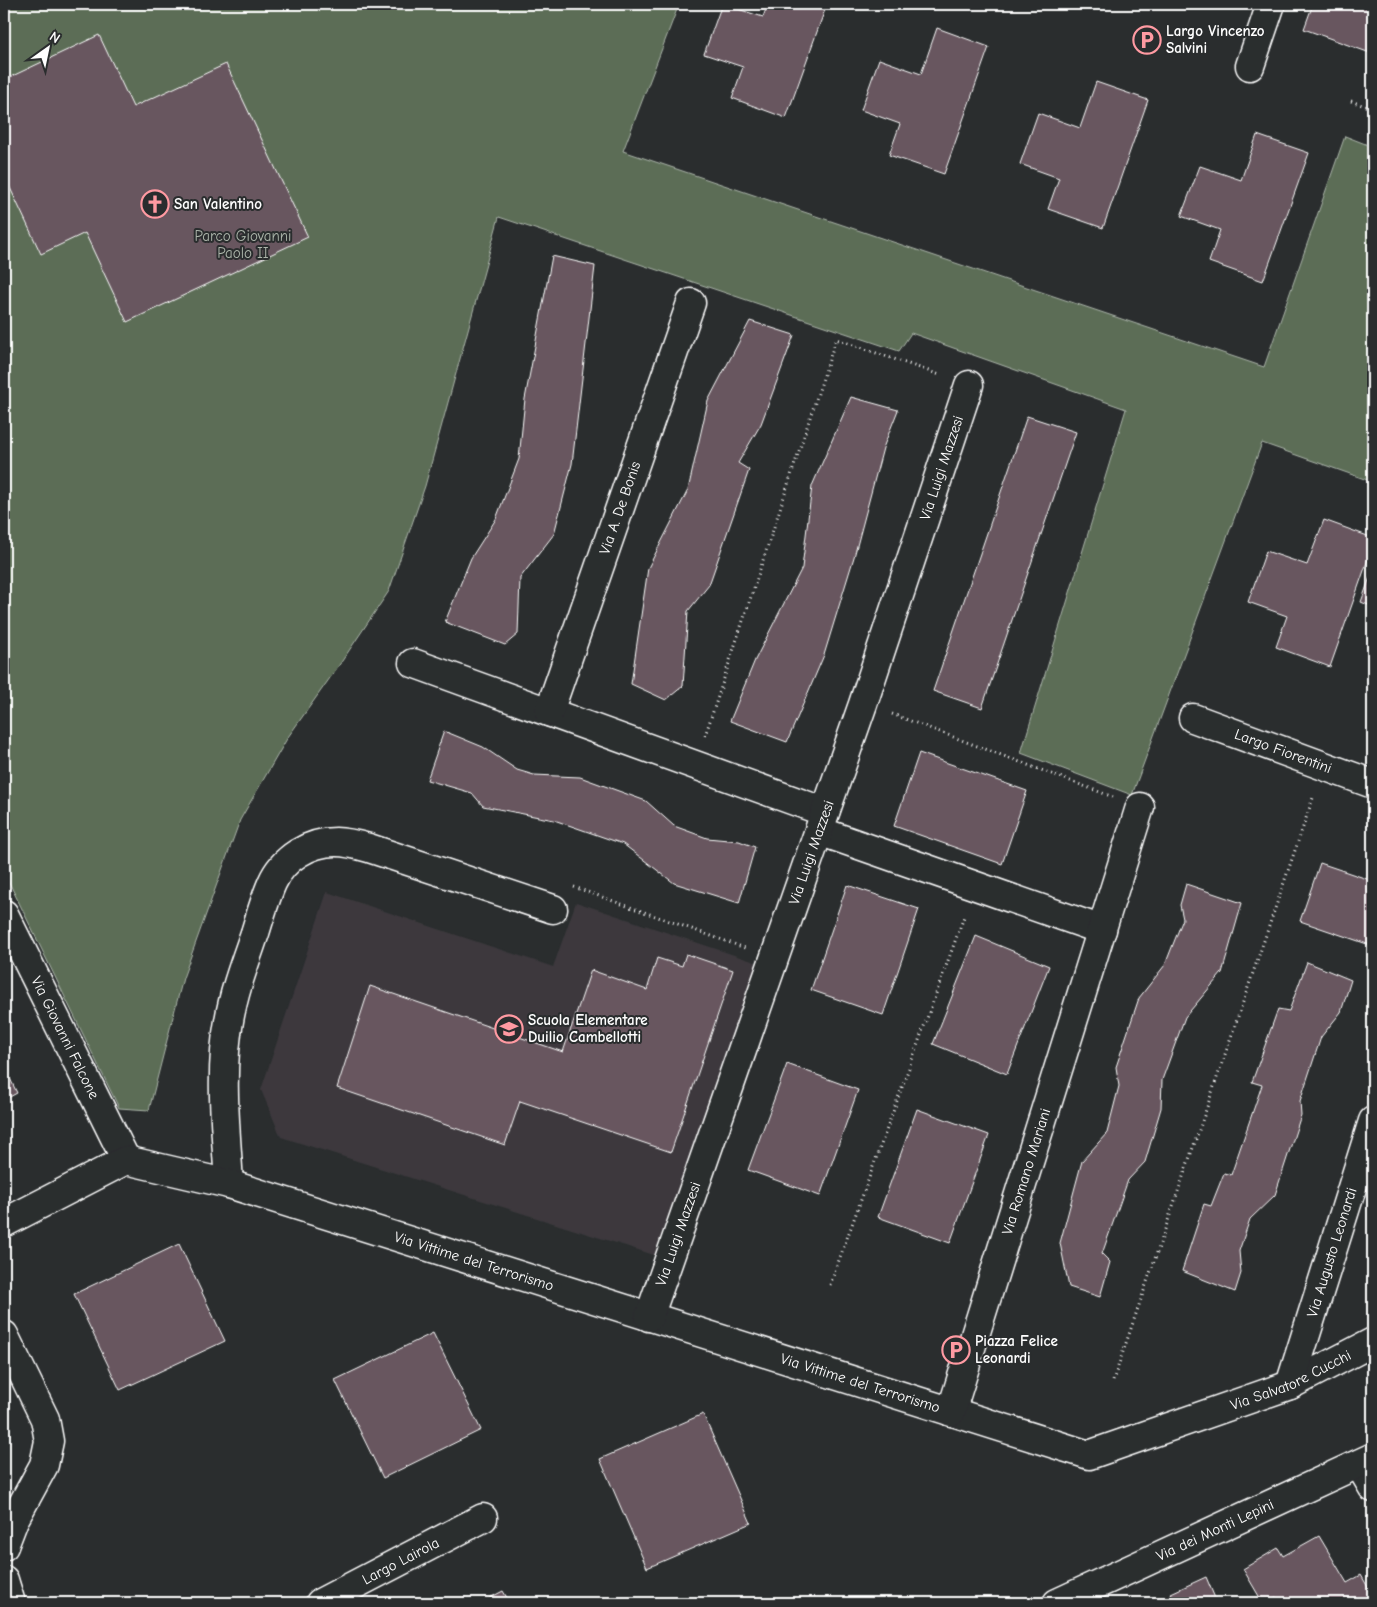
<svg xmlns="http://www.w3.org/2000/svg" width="1377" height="1607" font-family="'Comic Neue',sans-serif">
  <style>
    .built { fill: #3c393d }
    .green { fill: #5b6d57; stroke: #adb6ab }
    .building { fill: #67565f; stroke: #fff }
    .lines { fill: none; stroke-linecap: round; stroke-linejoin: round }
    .street-casing { stroke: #fff; stroke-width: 31 }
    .secondary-casing { stroke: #fff; stroke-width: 31 }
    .path { stroke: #fff; stroke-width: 3; stroke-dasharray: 1 4; stroke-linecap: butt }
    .street { stroke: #2a2d2e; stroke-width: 28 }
    .secondary { stroke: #2a2d2e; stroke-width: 28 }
    .labels { text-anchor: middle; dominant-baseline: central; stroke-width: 4; stroke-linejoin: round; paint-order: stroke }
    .poi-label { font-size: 15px; font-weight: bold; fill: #fff; stroke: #2a2d2e; text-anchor: start }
    .park-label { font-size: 15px; fill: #adb6ab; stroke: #2a2d2e }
    .street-label { font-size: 15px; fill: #fff; stroke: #2a2d2e }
  </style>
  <rect width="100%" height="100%" fill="#2a2d2e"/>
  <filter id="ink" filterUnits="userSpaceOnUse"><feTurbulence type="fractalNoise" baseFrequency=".02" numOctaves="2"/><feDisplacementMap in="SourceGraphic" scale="10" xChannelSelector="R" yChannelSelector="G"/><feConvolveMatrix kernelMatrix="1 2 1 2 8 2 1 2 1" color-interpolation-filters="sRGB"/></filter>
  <g filter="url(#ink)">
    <path class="built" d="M327,892L553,967L576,902L761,964L654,1255L281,1137L261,1090Z"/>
    <path class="green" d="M4,4H679L623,151L1264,367L1345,136L1373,147V482L1262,443L1132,795L1021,753L1126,409L911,333L899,351L499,217L425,486L389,591L342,661L288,737L240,820L183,978L149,1110L119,1108L4,872Z"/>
    <path class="building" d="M722,4L763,17L768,4H827L786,118L732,98L743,67L704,54Z
      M1313,4H1373V54L1304,29Z
      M937,28L989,47L944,174L889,155L900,124L861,110L879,59L921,74Z
      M99,35L133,107L226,64L308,237L127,322L85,233L41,254L4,175V80Z
      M1096,82L1148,100L1103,228L1048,209L1059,178L1020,164L1038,113L1080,128Z
      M1257,135L1309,153L1263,281L1209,262L1220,230L1181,216L1200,166L1241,180Z
      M552,256L595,266L572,464L554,534L520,578L518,634L505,645L445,622L471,558L496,519L519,459L525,399Z
      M750,321L794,335L761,424L738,463L749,470L709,585L688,611L683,686L666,700L631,684L648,568L688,490L708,401Z
      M851,397L898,410L883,448L854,557L824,655L787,742L730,721L755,660L802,568L812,486Z
      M1027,416L1076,432L982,708L933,691Z
      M1324,520L1373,538V545L1330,667L1276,647L1287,616L1248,602L1266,551L1307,565Z
      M1373,569V607L1361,602Z
      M444,731L483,747L517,770L534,775L580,777L646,801L674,826L707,838L739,841L755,847L739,903L674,883L623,844L554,820L483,806L472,793L427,780Z
      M919,753L1027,791L1002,864L894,826Z
      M1320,863L1373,881V946L1300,921Z
      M1186,884L1242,903L1222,973L1185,1017L1162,1080L1161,1108L1145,1162L1128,1180L1102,1254L1110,1262L1100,1297L1069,1287L1060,1243L1082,1161L1107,1133L1119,1086L1116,1067L1139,998L1165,965L1183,919L1180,905Z
      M847,885L919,909L883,1015L811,990Z
      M976,936L1049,966L1007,1074L933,1044Z
      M686,954L733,970L671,1152L520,1101L505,1145L337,1088L370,986L563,1052L591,970L647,990L657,958L682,966Z
      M1307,962L1351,980L1341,1012L1321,1037L1300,1101L1301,1115L1275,1195L1250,1219L1239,1251L1241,1273L1235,1292L1182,1271L1204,1204L1211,1206L1224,1173L1231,1175L1262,1085L1252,1082L1278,1009L1289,1011Z
      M787,1064L858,1090L820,1196L748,1170Z
      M4,1066L17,1093L4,1100Z
      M917,1109L989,1135L950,1243L878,1217Z
      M179,1244L225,1341L120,1390L74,1294Z
      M433,1333L481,1430L383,1478L335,1380Z
      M703,1414L751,1523L647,1568L600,1459Z
      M1319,1536L1347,1583L1361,1575L1373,1596V1603H1280L1276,1597L1263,1603L1243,1569L1278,1548L1283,1556Z
      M1206,1577L1217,1603H1176L1171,1593Z
      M503,1591L510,1603H480Z"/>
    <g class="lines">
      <g class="street-casing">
        <g id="street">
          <path d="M1250,66L1271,4"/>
          <path d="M413,663L825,812"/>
          <path id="s1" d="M549,712L691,303"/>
          <path id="s2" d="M1193,718L1373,784"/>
          <path d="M819,831L1102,930"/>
          <path id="s3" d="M4,914L126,1160"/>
          <path d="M229,1184C226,1130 219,1074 229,1021C234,991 245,962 255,933C260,917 265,899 272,883C283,858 309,842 336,842C347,842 358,845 369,848L553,909"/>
          <path id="s4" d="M4,1223L126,1160L229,1184L1089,1455L1290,1385L1373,1342"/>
          <path id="s5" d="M649,1317L863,704L969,385"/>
          <path d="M4,1335L45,1419L49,1441L44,1465L14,1520L4,1546"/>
          <path id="s6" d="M1290,1385L1373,1121"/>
          <path id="s7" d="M951,1412L1140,807"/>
          <path d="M1359,1464L1373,1488"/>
          <path d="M4,1580L11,1603"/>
          <path id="s8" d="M320,1603L483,1518"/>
        </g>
      </g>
      <g class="secondary-casing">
        <g id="secondary">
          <path id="s9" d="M1057,1603L1373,1457"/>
        </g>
      </g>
      <path class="path" d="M1351,101L1373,109
        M892,714L1113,797
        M705,736L836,339L940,375
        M574,887L745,948
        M830,1285L965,914
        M1113,1381L1314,795"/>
      <use href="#street" class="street"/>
      <use href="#secondary" class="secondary"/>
    </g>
  </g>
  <defs>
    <g id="parking-ring" transform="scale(1.4375)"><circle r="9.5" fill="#2a2d2e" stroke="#ff9aa2" stroke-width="1.5"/><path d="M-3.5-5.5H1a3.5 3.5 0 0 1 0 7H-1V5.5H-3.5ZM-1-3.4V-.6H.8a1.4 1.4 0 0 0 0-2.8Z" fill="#ff9aa2"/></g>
    <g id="church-ring" transform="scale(1.4375)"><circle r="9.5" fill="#2a2d2e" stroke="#ff9aa2" stroke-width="1.5"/><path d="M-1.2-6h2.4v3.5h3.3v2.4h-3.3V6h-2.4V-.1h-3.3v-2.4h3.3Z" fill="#ff9aa2"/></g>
    <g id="school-ring" transform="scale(1.4375)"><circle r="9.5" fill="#2a2d2e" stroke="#ff9aa2" stroke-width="1.5"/><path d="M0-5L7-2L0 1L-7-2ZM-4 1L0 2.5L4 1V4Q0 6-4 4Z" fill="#ff9aa2"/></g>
  </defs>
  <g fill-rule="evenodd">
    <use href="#parking-ring" x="1147" y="40"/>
    <use href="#church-ring" x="155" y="204"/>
    <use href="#school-ring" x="509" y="1029"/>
    <use href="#parking-ring" x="956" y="1350"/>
  </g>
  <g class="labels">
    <g class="poi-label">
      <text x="1166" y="31">Largo Vincenzo<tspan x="1166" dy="17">Salvini</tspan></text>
      <text x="174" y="204">San Valentino</text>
      <text x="528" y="1020">Scuola Elementare<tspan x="528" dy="17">Duilio Cambellotti</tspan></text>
      <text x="975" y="1341">Piazza Felice<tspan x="975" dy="17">Leonardi</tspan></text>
    </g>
    <g class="park-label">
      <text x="243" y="236">Parco Giovanni<tspan x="243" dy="17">Paolo II</tspan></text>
    </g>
    <g class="street-label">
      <text stroke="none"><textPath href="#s5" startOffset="898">Via Luigi Mazzesi</textPath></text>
      <text stroke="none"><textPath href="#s1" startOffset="216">Via A. De Bonis</textPath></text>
      <text stroke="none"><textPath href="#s2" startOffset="96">Largo Fiorentini</textPath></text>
      <text stroke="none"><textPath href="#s5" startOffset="492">Via Luigi Mazzesi</textPath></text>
      <text stroke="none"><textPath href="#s3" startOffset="138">Via Giovanni Falcone</textPath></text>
      <text stroke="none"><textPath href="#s7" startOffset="252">Via Romano Mariani</textPath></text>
      <text stroke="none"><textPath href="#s5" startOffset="88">Via Luigi Mazzesi</textPath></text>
      <text stroke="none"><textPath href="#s6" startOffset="139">Via Augusto Leonardi</textPath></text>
      <text stroke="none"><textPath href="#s4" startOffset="500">Via Vittime del Terrorismo</textPath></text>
      <text stroke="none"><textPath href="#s4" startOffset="1360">Via Salvatore Cucchi</textPath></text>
      <text stroke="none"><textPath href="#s4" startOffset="905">Via Vittime del Terrorismo</textPath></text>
      <text stroke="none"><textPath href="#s9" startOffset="174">Via dei Monti Lepini</textPath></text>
      <text stroke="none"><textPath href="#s8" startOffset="91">Largo Lairola</textPath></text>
    </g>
  </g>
  <rect width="1377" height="1607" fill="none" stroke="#2a2d2e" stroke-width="20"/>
  <rect x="10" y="10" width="1357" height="1587" fill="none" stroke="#fff" stroke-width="2" filter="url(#ink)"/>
  <g transform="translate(48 48) rotate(33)" stroke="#2a2d2e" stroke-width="4" paint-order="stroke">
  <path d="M0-4L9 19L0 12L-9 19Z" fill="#ffffff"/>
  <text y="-8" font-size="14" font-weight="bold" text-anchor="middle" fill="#ffffff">N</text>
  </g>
</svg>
